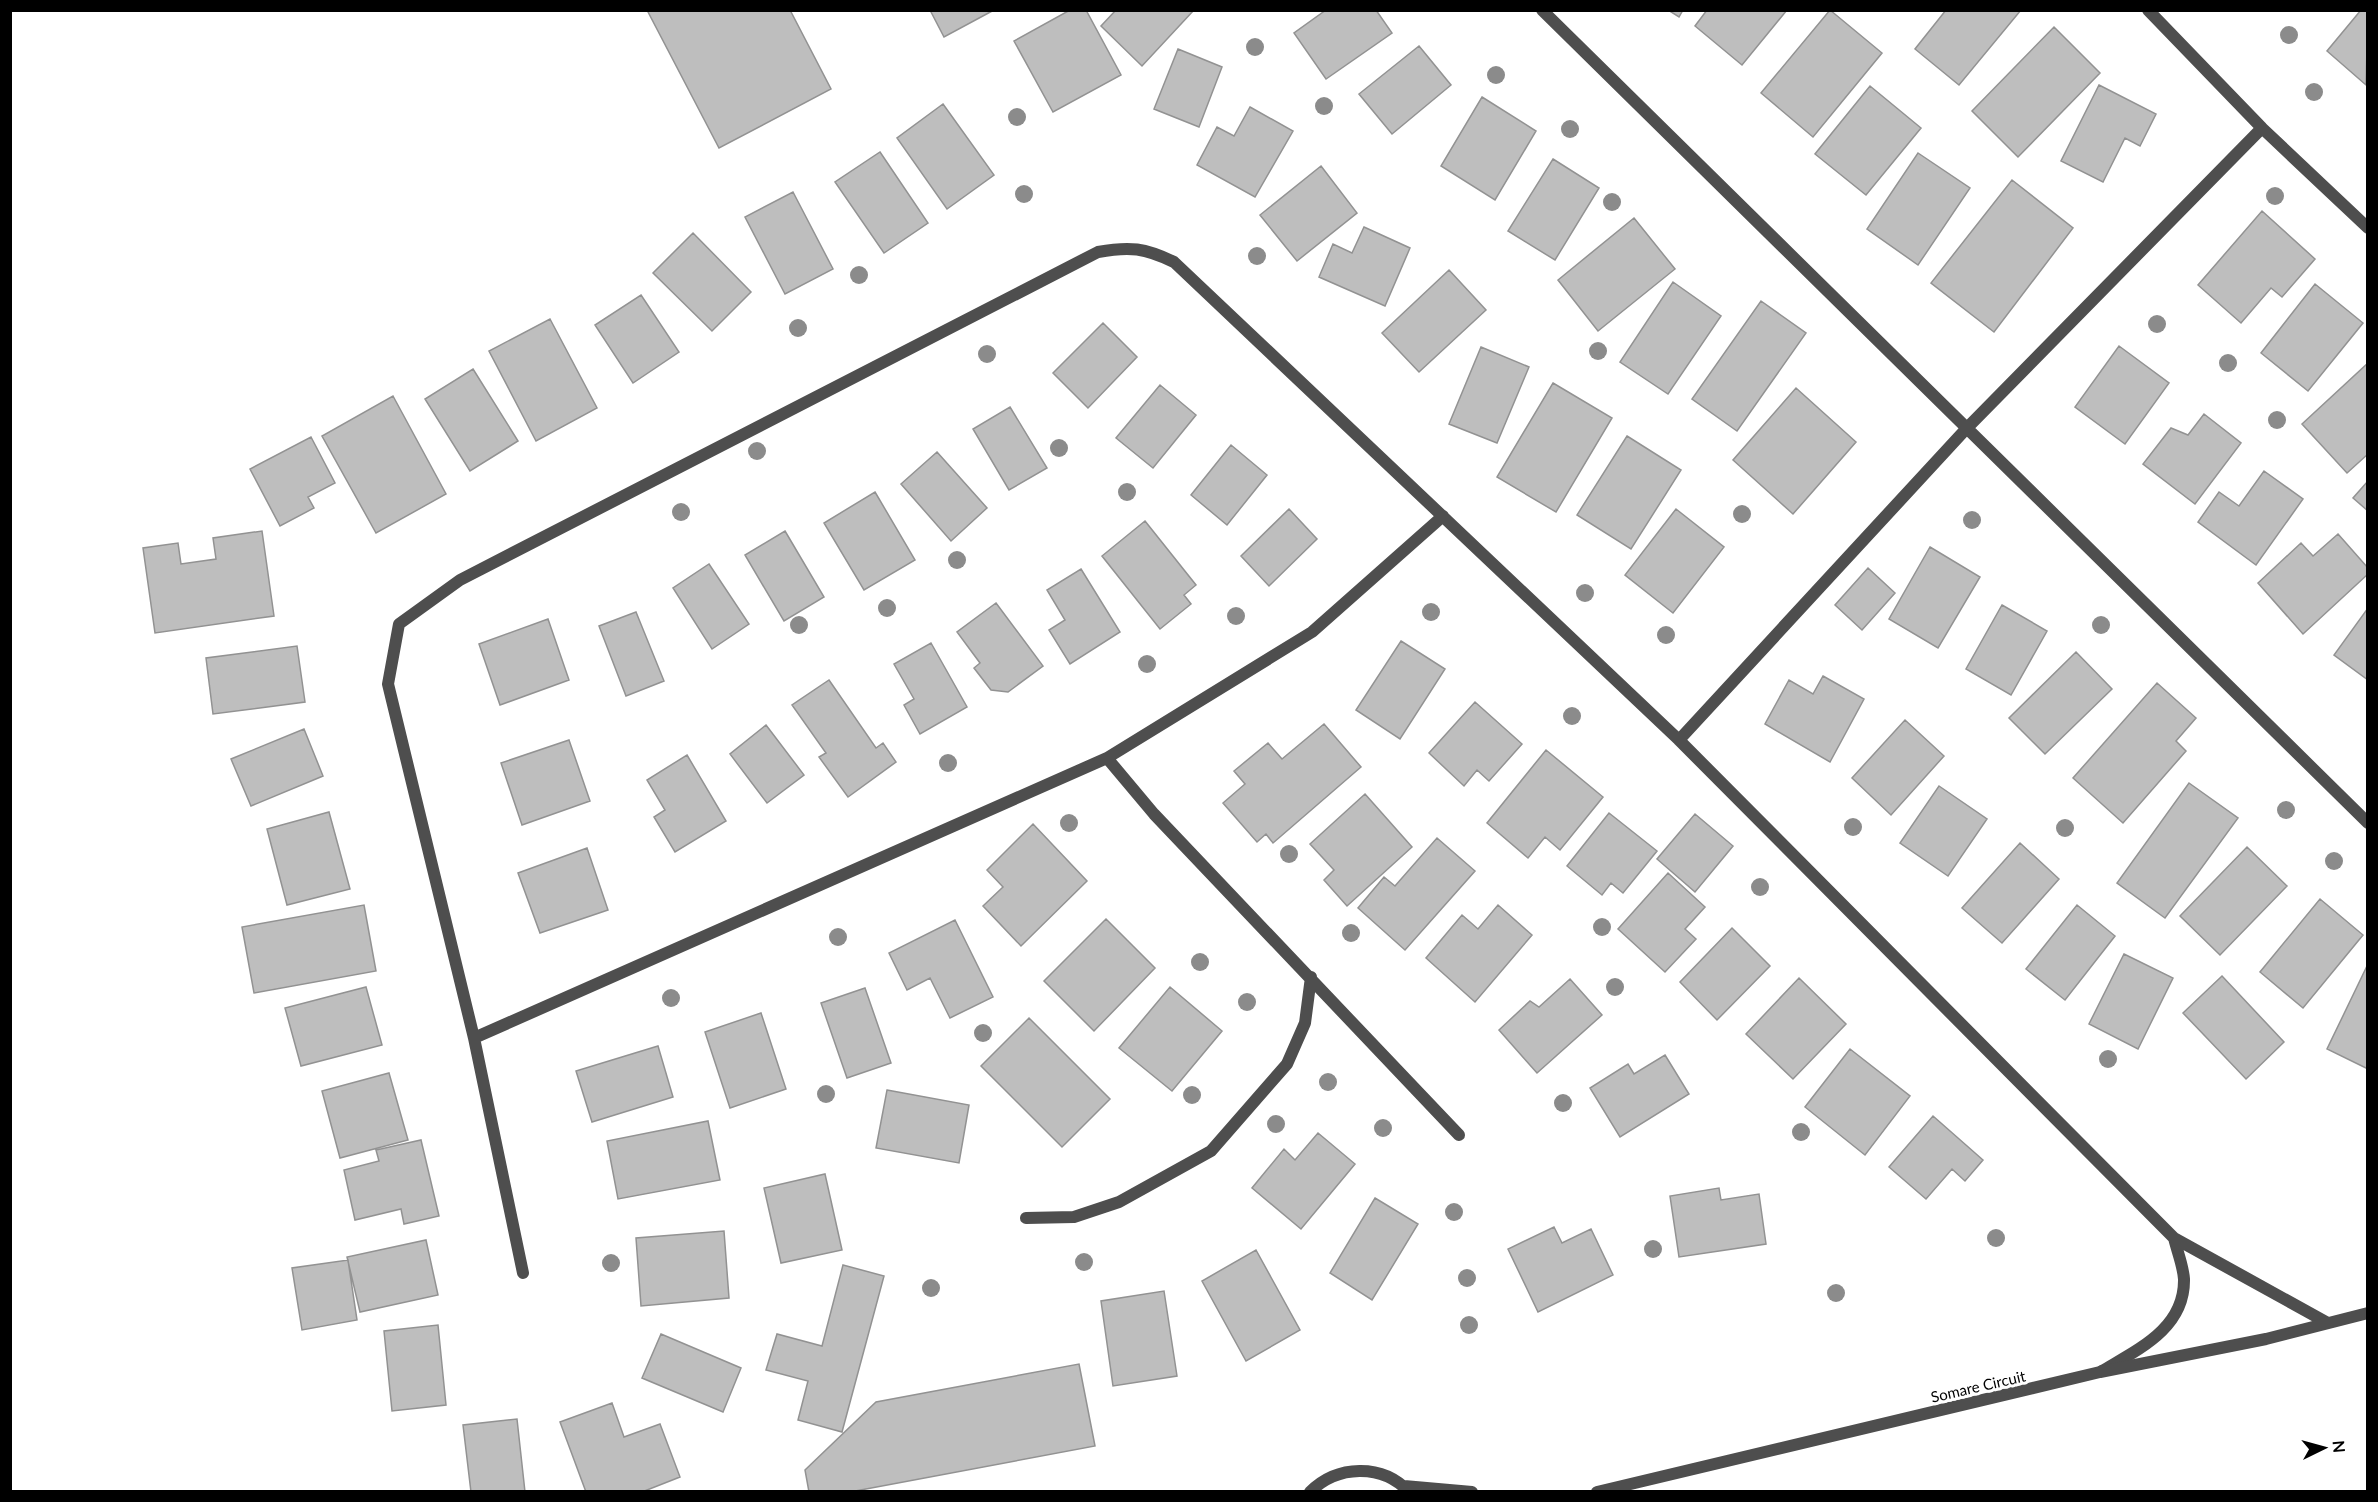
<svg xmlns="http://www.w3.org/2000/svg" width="2378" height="1502" font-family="Lato,sans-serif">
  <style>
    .building { fill: #bebebe; stroke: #929292; stroke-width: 1.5 }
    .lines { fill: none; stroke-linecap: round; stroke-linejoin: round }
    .minor { stroke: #4e4e4e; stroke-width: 12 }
    .tertiary { stroke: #4e4e4e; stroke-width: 12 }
    .tree { fill: #8b8b8b }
    .labels { text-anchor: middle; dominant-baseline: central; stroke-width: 6; stroke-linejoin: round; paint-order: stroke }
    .street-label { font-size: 15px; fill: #000; stroke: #fff }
  </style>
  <rect width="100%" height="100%" fill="#fff"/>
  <path class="building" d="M647,10H790L831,89L719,148Z
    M930,10H994L944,37Z
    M1070,10H1086L1121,75L1053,112L1014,41Z
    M1116,10H1194L1142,66L1101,26Z
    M1326,10H1376L1392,33L1326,79L1294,33Z
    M1668,10H1683L1679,17Z
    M1707,10H1787L1742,65L1695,26Z
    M1830,10L1882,53L1813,137L1761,93Z
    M1946,10H2021L1959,85L1915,49Z
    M2361,10H2368L2366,85L2327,51Z
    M2054,27L2100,73L2018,157L1972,111Z
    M1419,46L1451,85L1392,134L1359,94Z
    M1178,49L1222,67L1199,127L1154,109Z
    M2099,85L2156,114L2140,146L2125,138L2103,182L2061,161Z
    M1870,86L1921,128L1866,195L1815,154Z
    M1482,97L1536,131L1495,200L1441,166Z
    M943,104L994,175L947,209L897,138Z
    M1250,107L1293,131L1255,197L1197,165L1217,127L1234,136Z
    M880,152L928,223L884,253L835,182Z
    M1918,153L1970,188L1918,265L1867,229Z
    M1553,159L1599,188L1555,260L1508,231Z
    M1321,166L1357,213L1297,261L1260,215Z
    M2012,180L2073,228L1994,332L1931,283Z
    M793,192L833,269L785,294L745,217Z
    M2262,211L2315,259L2282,297L2271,288L2241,323L2198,285Z
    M1634,218L1675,269L1598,331L1558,280Z
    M1364,227L1410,248L1385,306L1319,277L1333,244L1352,253Z
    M693,233L751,292L712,331L653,273Z
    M1449,270L1486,310L1419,372L1382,333Z
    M1673,282L1721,316L1668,394L1620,362Z
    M2315,284L2363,323L2308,391L2261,353Z
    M641,295L679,352L633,383L595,325Z
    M1761,301L1806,333L1737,431L1692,399Z
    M550,319L597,408L536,441L489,351Z
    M1103,323L1137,357L1088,408L1053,373Z
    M2119,346L2169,383L2125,444L2075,407Z
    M1481,347L1529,367L1497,443L1449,424Z
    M2368,363V454L2347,473L2302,424Z
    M473,369L518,441L470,471L425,399Z
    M1553,383L1612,418L1556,512L1497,477Z
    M1160,385L1196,415L1153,468L1116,438Z
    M1796,388L1856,442L1793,514L1733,460Z
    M393,396L446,494L376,533L322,436Z
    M1010,407L1047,468L1009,490L973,429Z
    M2204,414L2241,443L2195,504L2143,464L2171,428L2188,435Z
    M1627,436L1681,470L1631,549L1577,515Z
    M311,437L335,483L308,497L314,508L280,526L250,469Z
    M1231,445L1267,475L1227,525L1191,495Z
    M937,452L987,508L951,541L901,484Z
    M2264,471L2303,499L2256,565L2198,522L2219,492L2239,506Z
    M2368,481V511L2353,498Z
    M875,492L915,560L864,590L824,523Z
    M1289,509L1317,539L1269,586L1241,556Z
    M1676,509L1724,547L1673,613L1625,575Z
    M1145,521L1196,585L1184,595L1191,604L1160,629L1102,556Z
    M262,531L274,616L155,633L143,548L178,543L181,564L216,559L213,538Z
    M785,531L824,597L784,621L745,555Z
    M2338,534L2368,568V574L2303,634L2258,583L2301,543L2313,556Z
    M1930,547L1980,577L1938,648L1889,619Z
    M709,564L749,624L712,649L673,588Z
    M1868,568L1895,593L1862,630L1835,605Z
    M1081,569L1120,632L1070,664L1049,630L1065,620L1047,590Z
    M996,603L1043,666L1008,692L991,690L974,668L980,663L957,632Z
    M2002,605L2047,631L2011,695L1966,669Z
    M2368,608V680L2334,655Z
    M636,612L664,681L626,696L599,626Z
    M548,619L569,680L500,705L479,644Z
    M1401,641L1445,669L1400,739L1356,710Z
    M931,643L967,707L920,734L904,705L914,699L894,664Z
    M297,646L305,702L213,714L206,658Z
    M2076,652L2112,689L2045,754L2009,718Z
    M1823,676L1864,699L1830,762L1765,724L1789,680L1813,694Z
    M829,680L876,748L883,743L896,762L848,797L819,757L826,753L792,705Z
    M2157,683L2196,718L2176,741L2186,751L2123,823L2073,778Z
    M1475,702L1522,744L1489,781L1477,770L1464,786L1429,753Z
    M1905,720L1944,756L1891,815L1852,778Z
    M1324,724L1361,767L1273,843L1266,834L1257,842L1223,803L1245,784L1234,771L1268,743L1282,759Z
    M766,725L804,775L767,803L730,754Z
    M304,729L323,776L251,806L231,759Z
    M569,740L590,801L522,825L501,763Z
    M1546,750L1603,797L1560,850L1545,837L1528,858L1487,823Z
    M687,755L726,821L675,852L654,817L665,810L647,780Z
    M2189,783L2238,818L2165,918L2117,883Z
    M1939,786L1987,819L1948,876L1900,843Z
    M1365,794L1412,847L1347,906L1324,880L1334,870L1310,844Z
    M329,812L350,889L287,905L267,829Z
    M1609,813L1657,851L1623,893L1611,883L1602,895L1567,866Z
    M1695,814L1733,846L1695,892L1657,859Z
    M1033,824L1087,881L1021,946L983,906L1003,887L987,870Z
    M1437,838L1475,871L1405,950L1358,908L1384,877L1395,886Z
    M2020,843L2059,879L2002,943L1962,908Z
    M2247,847L2287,886L2220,955L2180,916Z
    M587,848L608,910L540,933L518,873Z
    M1668,873L1705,907L1685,929L1696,939L1665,972L1618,929Z
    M2320,899L2363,935L2303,1008L2260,972Z
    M364,905L376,971L254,993L242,927Z
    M1498,905L1532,935L1475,1002L1426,958L1462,915L1478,929Z
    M2077,905L2115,936L2065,1000L2026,969Z
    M1106,919L1155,968L1094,1031L1044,981Z
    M955,920L993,997L950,1018L930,978L907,990L889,953Z
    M1732,928L1770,966L1717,1020L1680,982Z
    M2124,954L2173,978L2138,1049L2089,1024Z
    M2367,966H2368V1069L2327,1049Z
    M2222,976L2284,1042L2246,1079L2183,1013Z
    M1799,978L1846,1024L1793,1079L1746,1034Z
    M1570,979L1602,1015L1537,1073L1499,1030L1530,1001L1539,1007Z
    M366,987L382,1045L301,1066L285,1008Z
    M1170,987L1222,1031L1172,1091L1119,1048Z
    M865,988L891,1063L847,1078L821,1003Z
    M761,1013L786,1089L730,1108L705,1032Z
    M1029,1018L1110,1099L1062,1147L981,1066Z
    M658,1046L673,1097L592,1122L576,1071Z
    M1850,1049L1910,1096L1865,1155L1805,1107Z
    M1665,1055L1689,1094L1620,1137L1590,1088L1628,1064L1634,1074Z
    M389,1073L408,1140L340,1158L322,1091Z
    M887,1090L969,1105L959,1163L876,1148Z
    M1933,1116L1983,1160L1965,1181L1952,1169L1926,1199L1889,1167Z
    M708,1121L720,1180L618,1199L607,1141Z
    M1318,1133L1355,1164L1301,1229L1252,1188L1284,1149L1295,1160Z
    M421,1140L439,1216L404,1224L401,1209L355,1220L344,1170L379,1161L376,1150Z
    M825,1174L842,1250L781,1263L764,1188Z
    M1719,1188L1721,1200L1759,1194L1766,1244L1679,1257L1670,1196Z
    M1375,1198L1418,1224L1372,1300L1330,1273Z
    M1554,1227L1562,1243L1591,1229L1613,1275L1538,1312L1508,1249Z
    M724,1231L729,1298L641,1306L636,1238Z
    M426,1240L438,1295L360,1312L347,1257Z
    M1256,1250L1300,1330L1246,1361L1202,1281Z
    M348,1260L357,1320L302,1330L292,1268Z
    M843,1265L884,1276L842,1432L798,1420L808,1381L766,1370L777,1334L822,1346Z
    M1164,1291L1177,1376L1113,1386L1101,1301Z
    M438,1325L446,1405L392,1411L384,1331Z
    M661,1334L741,1368L723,1412L642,1378Z
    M1079,1364L1095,1446L850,1492H809L805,1470L876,1402Z
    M612,1403L624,1437L660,1424L680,1477L642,1492H586L560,1422Z
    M517,1419L525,1492H471L463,1425Z"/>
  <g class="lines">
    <path class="minor" d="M1542,10L2368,823
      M2148,10L2262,128L2368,228
      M1679,740L1966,429L2262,128
      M1107,758L1312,632L1443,516
      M474,1038L1107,758L1154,814L1459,1135
      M1026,1218L1074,1217L1119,1202L1211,1151L1287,1064L1305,1023L1311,977
      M523,1273L474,1038L388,684L399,624L460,580L1098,252C1130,246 1145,248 1174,262L1679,740L2174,1238L2326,1322
      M2102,1371C2139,1349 2185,1328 2184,1279C2183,1265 2177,1251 2174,1238"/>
    <path class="tertiary" d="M1404,1486L1472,1492
      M1310,1492C1337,1465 1382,1463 1409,1492
      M1597,1492L2100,1372L2266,1339L2368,1313"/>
  </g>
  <g class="tree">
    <circle cx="2289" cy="35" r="9"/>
    <circle cx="1255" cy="47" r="9"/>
    <circle cx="1496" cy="75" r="9"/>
    <circle cx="2314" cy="92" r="9"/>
    <circle cx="1324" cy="106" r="9"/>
    <circle cx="1017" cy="117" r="9"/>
    <circle cx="1570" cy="129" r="9"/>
    <circle cx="1024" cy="194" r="9"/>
    <circle cx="2275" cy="196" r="9"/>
    <circle cx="1612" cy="202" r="9"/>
    <circle cx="1257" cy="256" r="9"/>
    <circle cx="859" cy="275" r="9"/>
    <circle cx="2157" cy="324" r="9"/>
    <circle cx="798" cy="328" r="9"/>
    <circle cx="1598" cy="351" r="9"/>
    <circle cx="987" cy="354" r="9"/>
    <circle cx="2228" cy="363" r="9"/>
    <circle cx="2277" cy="420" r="9"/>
    <circle cx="1059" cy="448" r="9"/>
    <circle cx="757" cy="451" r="9"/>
    <circle cx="1127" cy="492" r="9"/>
    <circle cx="681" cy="512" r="9"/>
    <circle cx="1742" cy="514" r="9"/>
    <circle cx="1972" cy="520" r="9"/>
    <circle cx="957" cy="560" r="9"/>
    <circle cx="1585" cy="593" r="9"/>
    <circle cx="887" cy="608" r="9"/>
    <circle cx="1431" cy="612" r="9"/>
    <circle cx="1236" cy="616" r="9"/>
    <circle cx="799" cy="625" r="9"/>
    <circle cx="2101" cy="625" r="9"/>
    <circle cx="1666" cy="635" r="9"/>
    <circle cx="1147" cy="664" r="9"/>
    <circle cx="1572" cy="716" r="9"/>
    <circle cx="948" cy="763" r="9"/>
    <circle cx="2286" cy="810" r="9"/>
    <circle cx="1069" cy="823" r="9"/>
    <circle cx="1853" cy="827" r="9"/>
    <circle cx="2065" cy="828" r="9"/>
    <circle cx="1289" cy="854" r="9"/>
    <circle cx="2334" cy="861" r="9"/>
    <circle cx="1760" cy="887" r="9"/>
    <circle cx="1602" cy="927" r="9"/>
    <circle cx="1351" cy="933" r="9"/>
    <circle cx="838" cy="937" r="9"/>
    <circle cx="1200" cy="962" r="9"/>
    <circle cx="1615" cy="987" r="9"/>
    <circle cx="671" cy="998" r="9"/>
    <circle cx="1247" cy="1002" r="9"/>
    <circle cx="983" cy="1033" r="9"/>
    <circle cx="2108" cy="1059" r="9"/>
    <circle cx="1328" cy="1082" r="9"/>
    <circle cx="826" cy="1094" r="9"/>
    <circle cx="1192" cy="1095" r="9"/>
    <circle cx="1563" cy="1103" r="9"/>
    <circle cx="1276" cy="1124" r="9"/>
    <circle cx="1383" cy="1128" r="9"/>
    <circle cx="1801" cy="1132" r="9"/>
    <circle cx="1454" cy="1212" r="9"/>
    <circle cx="1996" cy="1238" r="9"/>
    <circle cx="1653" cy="1249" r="9"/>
    <circle cx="1084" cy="1262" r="9"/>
    <circle cx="611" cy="1263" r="9"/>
    <circle cx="1467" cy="1278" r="9"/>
    <circle cx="931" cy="1288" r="9"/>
    <circle cx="1836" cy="1293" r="9"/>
    <circle cx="1469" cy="1325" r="9"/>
  </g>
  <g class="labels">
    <g class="street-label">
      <text transform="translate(1978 1386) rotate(-13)">Somare Circuit</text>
    </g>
  </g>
  <rect width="2378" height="1502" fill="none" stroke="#000000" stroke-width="24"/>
  <g transform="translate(2324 1448) rotate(85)" stroke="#ffffff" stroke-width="4.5" paint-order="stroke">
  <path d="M0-4.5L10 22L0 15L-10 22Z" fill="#000000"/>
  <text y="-9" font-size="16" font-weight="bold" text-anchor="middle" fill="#000000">N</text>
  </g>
</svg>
